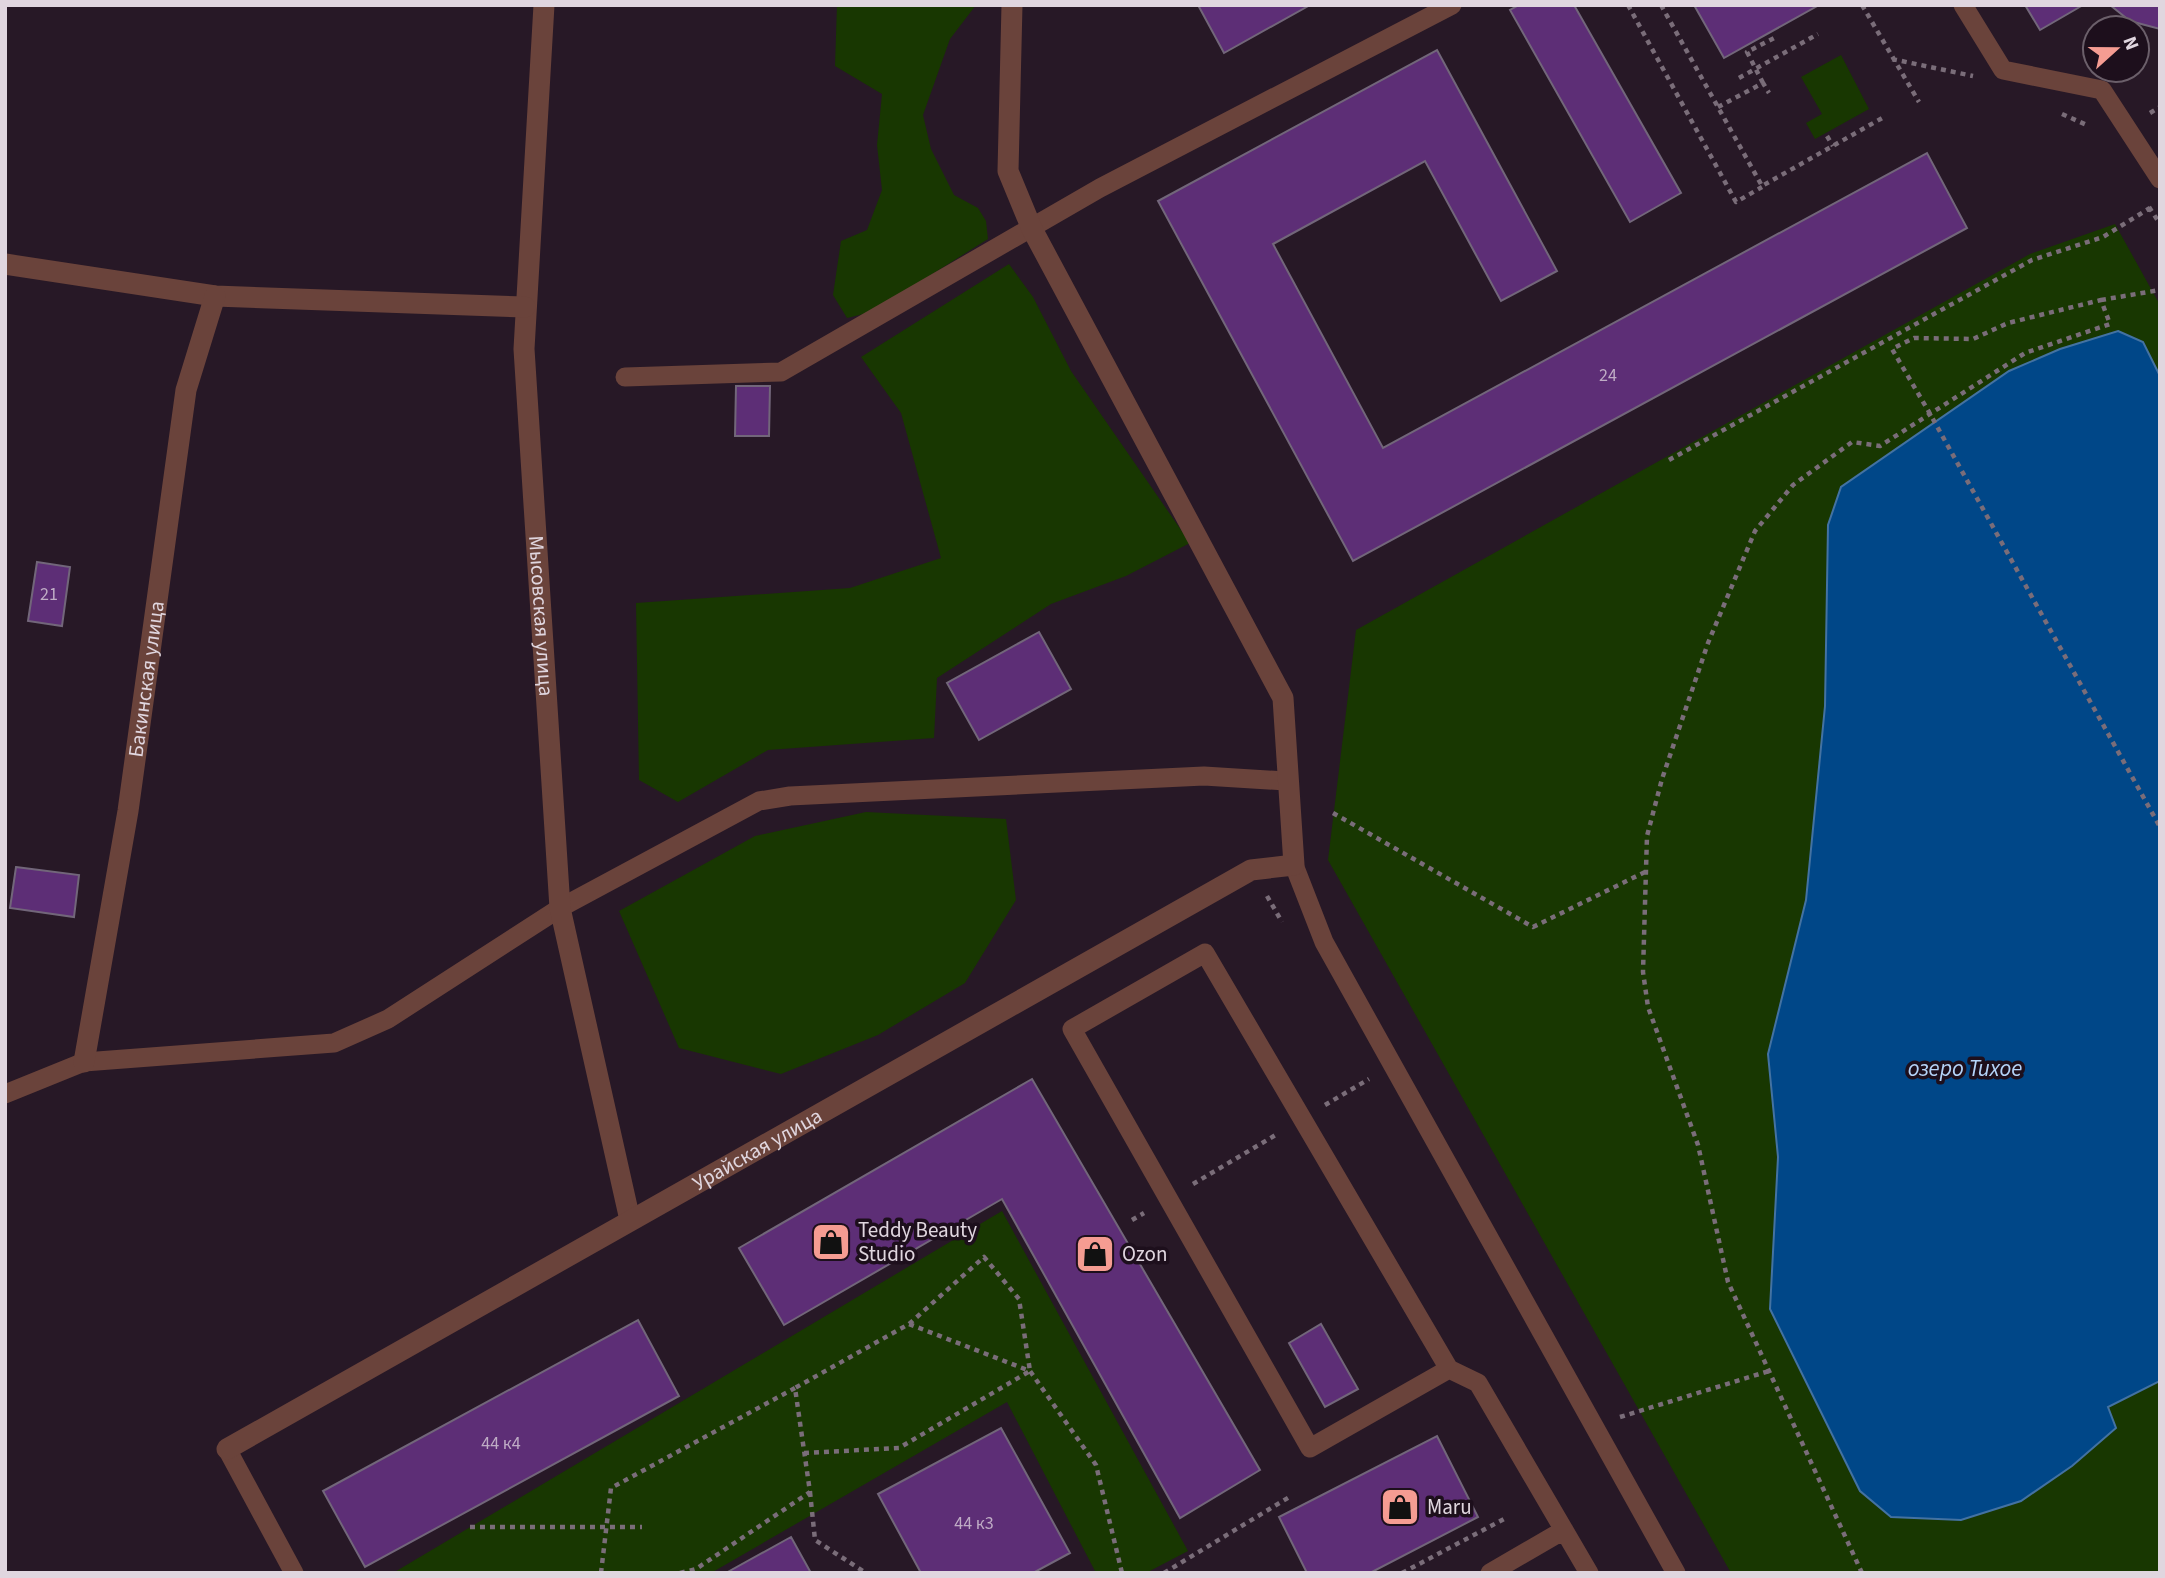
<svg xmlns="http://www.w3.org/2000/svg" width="2165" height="1578" font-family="'Source Sans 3',sans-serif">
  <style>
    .green { fill: #183701 }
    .water { fill: #004788; stroke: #4372a2; stroke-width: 2 }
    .building { fill: #5d2e76; stroke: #72667a; stroke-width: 2 }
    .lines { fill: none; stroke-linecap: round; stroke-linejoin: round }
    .path { stroke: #7a6d79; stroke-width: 4.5; stroke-dasharray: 5 5; stroke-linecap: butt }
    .service { stroke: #6a433b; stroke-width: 19 }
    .minor { stroke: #6a433b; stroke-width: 21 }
    .labels { text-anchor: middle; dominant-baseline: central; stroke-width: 7; stroke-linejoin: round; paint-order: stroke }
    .number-label { font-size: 18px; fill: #bfacc5 }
    .street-label { font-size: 21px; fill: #e0d6df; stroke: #1d0f1c }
    .poi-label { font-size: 21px; fill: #e0d6df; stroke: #1d0f1c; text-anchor: start }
    .water-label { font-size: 23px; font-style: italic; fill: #b4d3f8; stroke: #1d0f1c }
  </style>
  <rect width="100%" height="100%" fill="#271826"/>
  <path class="green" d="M837,5H976L950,39L923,115L931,149L954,195L978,208L986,221L988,239L872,312L847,318L833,295L841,241L867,230L882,190L877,145L882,94L835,66Z
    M1841,55L1869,109L1815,139L1806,123L1822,114L1801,77Z
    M2115,224L2160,305V1573H1731L1328,860L1356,630L2030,254Z
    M1009,264L1033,297L1071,371L1190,543L1126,576L1051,604L937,678L934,738L768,750L678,802L639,780L636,603L850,588L941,558L901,413L861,357Z
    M866,812L1006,819L1016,900L965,983L878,1035L781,1074L679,1048L619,911L755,836Z
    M1002,1211L1188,1551L1146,1573H1096L1007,1402L711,1573H393Z"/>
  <path class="water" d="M2118,331L2143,342L2160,376V1381L2108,1407L2116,1428L2072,1466L2021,1501L1961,1520L1891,1517L1860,1491L1770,1309L1778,1157L1768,1054L1806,900L1825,706L1828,525L1841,487L2009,371L2060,349Z"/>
  <path class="building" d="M1198,5H1310L1224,53Z
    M1519,5H1574L1681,193L1630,222L1510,10Z
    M1694,5H1819L1724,58Z
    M2025,5H2083L2040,30Z
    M2160,5V29L2130,21L2110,5Z
    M1437,50L1557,271L1501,301L1425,161L1273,244L1383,448L1927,153L1967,228L1353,561L1158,201Z
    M736,386H770L769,436H735Z
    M37,562L70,567L62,626L28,621Z
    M1039,632L1071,689L979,740L947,683Z
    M16,867L79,875L74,917L10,908Z
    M1032,1079L1260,1470L1180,1518L1002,1199L784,1325L739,1248Z
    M638,1320L679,1396L365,1567L323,1491Z
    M1321,1324L1358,1389L1325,1407L1289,1343Z
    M1001,1428L1070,1553L1033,1573H921L878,1494Z
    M1437,1436L1478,1517L1370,1573H1307L1279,1517Z
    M791,1537L811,1573H726Z"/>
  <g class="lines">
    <path class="path" d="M1628,5L1736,202L1762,187
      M1661,5L1762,186L1884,117
      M1862,5L1919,102
      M1892,59L1973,76
      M1739,78L1818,34
      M1763,83L1747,52L1776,37
      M1718,107L1763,83L1769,93
      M2150,113L2160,107
      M2062,114L2089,126
      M1827,136L1833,146
      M2149,207L2160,224
      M2101,300L2160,290
      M1669,460L2032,260L2103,237L2150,208
      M1333,813L1533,927L1647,871
      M1267,896L1282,922
      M1325,1105L1369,1079
      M1193,1184L1279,1133
      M1132,1220L1144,1213
      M1620,1417L1769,1371
      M804,1453L899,1448L1030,1371L1019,1299L984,1257L909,1324
      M810,1492L815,1540L866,1573
      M470,1527H642
      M601,1573L611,1488L795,1388
      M680,1573L696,1569L810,1492L795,1388L909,1324L1030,1371L1096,1465L1122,1573
      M1164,1573L1291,1496
      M1402,1573L1504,1519
      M1862,1573L1728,1282L1698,1145L1648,1007L1643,972L1647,836L1662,779L1708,643L1755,531L1793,485L1852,442L1880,446L2025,353L2110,324L2101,300L2008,323L1973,339L1914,338L1892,349L1929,412L2160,827"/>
    <path class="service" d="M1963,5L2003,70L2102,90L2160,179
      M625,377L781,372L1100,188L1452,5
      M1294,865L1324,942L1676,1573
      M5,1094L84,1062L334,1043L388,1019L560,908L759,801L790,796L1204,776L1286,781
      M1449,1369L1310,1448L1072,1029L1205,953L1449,1369L1478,1383L1589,1573
      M227,1449L294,1573
      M1490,1573L1564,1530"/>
    <g class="minor">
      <path id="s1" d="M544,5L524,349L560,908L630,1220"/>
      <path d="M5,264L215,296L525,307"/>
      <path id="s2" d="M84,1062L128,811L186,390L215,296"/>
      <path id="s3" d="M227,1449L1251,870L1294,865L1283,698L1032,229L1008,171L1012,5"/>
    </g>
  </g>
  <defs>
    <g id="shop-square" transform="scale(2.0125)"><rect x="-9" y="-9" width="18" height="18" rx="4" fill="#f59c92" stroke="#1d0f1c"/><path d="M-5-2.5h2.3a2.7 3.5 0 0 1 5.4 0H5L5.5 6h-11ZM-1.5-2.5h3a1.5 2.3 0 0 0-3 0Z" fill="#111"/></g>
  </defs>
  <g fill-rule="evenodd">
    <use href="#shop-square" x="831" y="1242"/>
    <use href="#shop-square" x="1095" y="1254"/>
    <use href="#shop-square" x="1400" y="1507"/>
  </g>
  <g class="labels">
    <g class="number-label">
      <text x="1608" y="375">24</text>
      <text x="49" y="594">21</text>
      <text x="501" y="1443">44 к4</text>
      <text x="974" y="1523">44 к3</text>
    </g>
    <g class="street-label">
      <text stroke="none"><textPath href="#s1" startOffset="612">Мысовская улица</textPath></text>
      <text stroke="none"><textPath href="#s2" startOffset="388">Бакинская улица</textPath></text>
      <text stroke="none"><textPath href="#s3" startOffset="609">Урайская улица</textPath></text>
    </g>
    <g class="poi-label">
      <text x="858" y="1230">Teddy Beauty<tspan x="858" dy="24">Studio</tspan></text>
      <text x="1122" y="1254">Ozon</text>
      <text x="1427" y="1507">Maru</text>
    </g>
    <g class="water-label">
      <text x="1965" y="1068">озеро Тихое</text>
    </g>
  </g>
  <rect width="2165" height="1578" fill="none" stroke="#e0d6df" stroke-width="14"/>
  <g transform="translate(2116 49) rotate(69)"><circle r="33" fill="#1d0f1c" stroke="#6b5f6a" stroke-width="2"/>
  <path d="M0-5L12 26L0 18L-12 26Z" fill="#f59c92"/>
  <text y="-10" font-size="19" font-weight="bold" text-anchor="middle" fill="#e0d6df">N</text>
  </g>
</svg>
